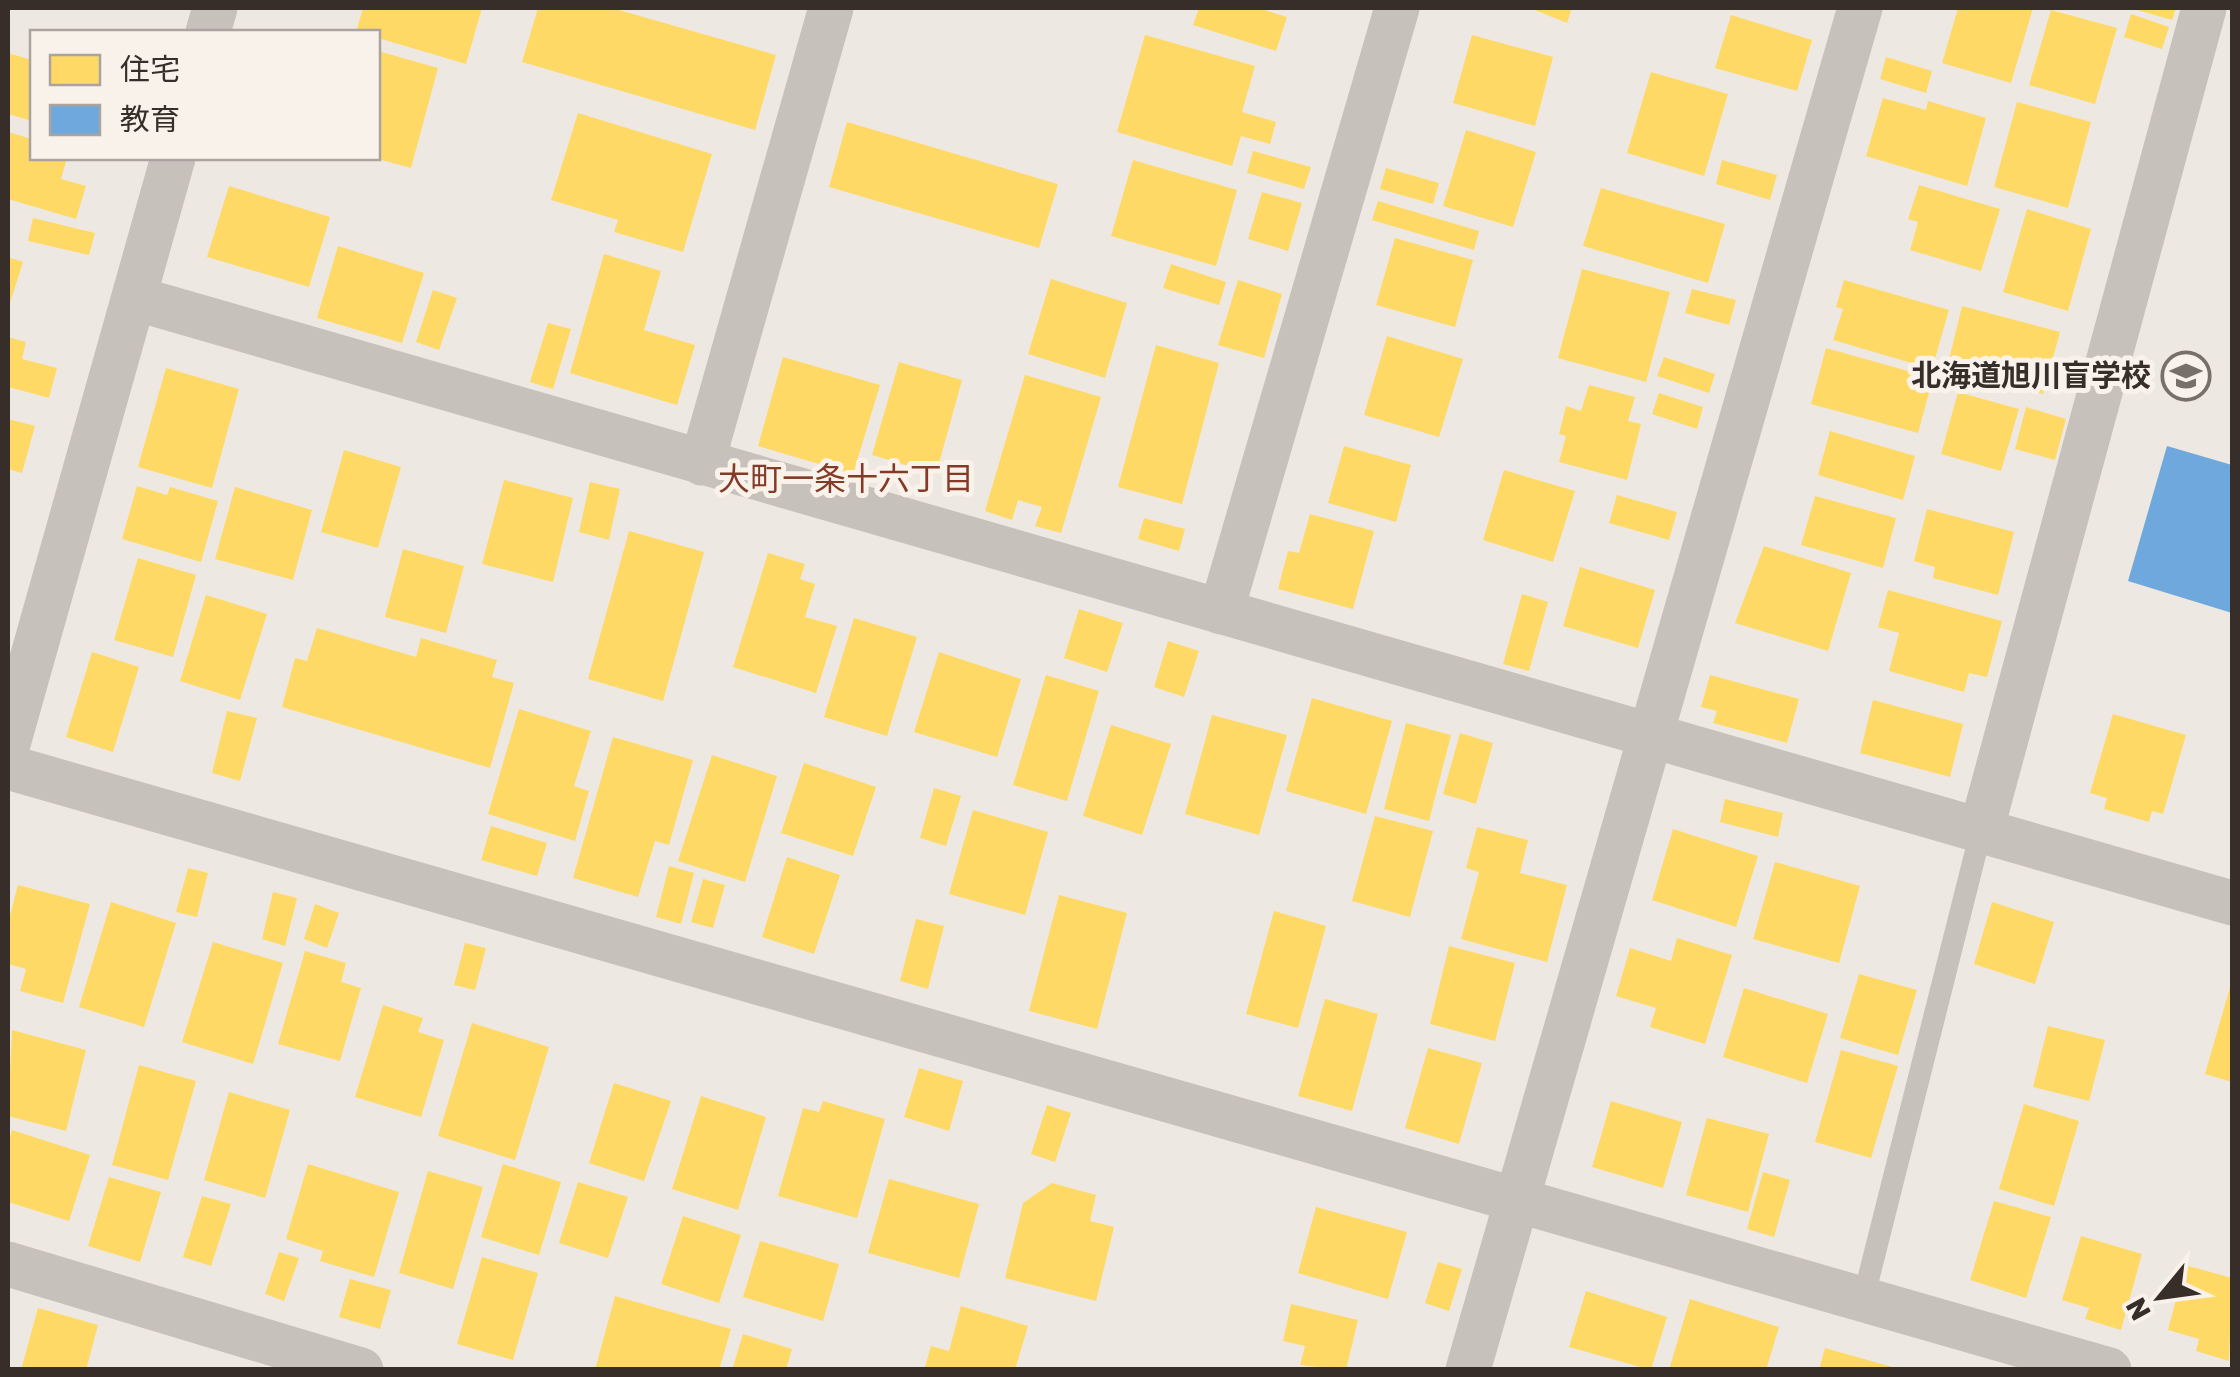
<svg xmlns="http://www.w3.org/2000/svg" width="2240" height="1377" font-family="Rubik,'Noto Sans JP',sans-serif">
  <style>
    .homes { fill: #ffd966 }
    .schools { fill: #6fa8dc }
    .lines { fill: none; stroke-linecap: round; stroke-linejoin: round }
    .lane { stroke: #c7c1bc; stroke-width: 22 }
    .street { stroke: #c7c1bc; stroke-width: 45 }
    .labels { text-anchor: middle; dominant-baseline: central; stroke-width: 10; stroke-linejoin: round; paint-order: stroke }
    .poi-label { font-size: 30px; font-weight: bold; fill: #372e2a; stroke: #f9f2eb; text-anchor: end }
    .neighbourhood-label { font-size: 32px; fill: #833a26; stroke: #f9f2eb }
  </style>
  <rect width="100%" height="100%" fill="#eee8e2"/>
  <path class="homes" d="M363,8H482L466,64L378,38V32H356Z
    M538,8H612L776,55L755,130L522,62Z
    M1199,8H1258L1287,17L1276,51L1193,25Z
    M1530,8H1572L1567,23Z
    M1958,8H2033L2011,83L1942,63Z
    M2130,8H2176L2172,20Z
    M2051,10L2117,28L2095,104L2029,85Z
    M2131,14L2169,27L2162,49L2124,37Z
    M1731,15L1812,40L1797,91L1715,68Z
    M1145,35L1255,66L1242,112L1276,122L1270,144L1241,136L1232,166L1117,132Z
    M1472,35L1553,57L1535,126L1453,103Z
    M378,51L438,68L411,168L378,159Z
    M8,53L32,60V121L8,114Z
    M1886,57L1932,71L1926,93L1880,79Z
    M1651,72L1728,94L1704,176L1627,153Z
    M1883,98L1926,110L1928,101L1986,118L1967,186L1866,156Z
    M2017,102L2091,122L2068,208L1994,187Z
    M578,113L712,154L683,252L614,232L618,220L551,200Z
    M847,122L1058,184L1039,248L829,187Z
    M1466,130L1536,152L1513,227L1443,206Z
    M8,132L32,139V158H67L61,179L86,186L76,219L8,199Z
    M1253,151L1311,167L1304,189L1247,173Z
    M1133,160L1237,190L1216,266L1111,236Z
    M1722,160L1777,175L1770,200L1716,184Z
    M1386,168L1439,183L1433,204L1380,189Z
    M1919,185L2000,209L1981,271L1910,250L1918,222L1908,219Z
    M229,186L330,217L309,287L207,257Z
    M1601,188L1725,224L1708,283L1583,246Z
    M1262,192L1302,203L1288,251L1248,239Z
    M1378,201L1479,231L1474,250L1372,220Z
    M2027,209L2091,229L2068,311L2003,292Z
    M33,218L95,233L89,255L28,241Z
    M1395,238L1473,260L1455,327L1376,305Z
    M338,246L424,273L402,343L317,318Z
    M604,254L661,271L644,330L695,345L677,405L570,373Z
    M8,257L23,262L8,309Z
    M1171,264L1226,282L1219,305L1163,288Z
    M1582,269L1670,292L1646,382L1558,358Z
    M1051,279L1127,303L1105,378L1028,354Z
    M1238,280L1282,294L1264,358L1218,345Z
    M1844,280L1949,310L1932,369L1833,340L1843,309L1836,307Z
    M1692,289L1736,300L1729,325L1685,313Z
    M433,290L457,298L439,350L416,342Z
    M1962,306L2060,332L2043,394L1947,368Z
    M548,323L571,329L553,389L530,382Z
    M1387,336L1463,359L1439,437L1364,415Z
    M8,337L26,342L22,359L57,368L49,398L8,387Z
    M1156,345L1219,363L1182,504L1118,487Z
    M1826,348L1933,378L1918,433L1811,404Z
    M783,357L880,385L853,474L758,446Z
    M1664,357L1715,374L1709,393L1657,376Z
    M899,362L962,380L936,474L872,455Z
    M166,368L239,389L212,488L138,467Z
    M1025,375L1101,397L1061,533L1035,526L1042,507L1018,500L1012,520L985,511Z
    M1589,385L1635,397L1628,421L1641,424L1627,480L1559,462L1566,436L1559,434L1566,406L1581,411Z
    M1958,392L2019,409L2001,471L1941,454Z
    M1659,393L1703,407L1697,429L1652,414Z
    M2026,407L2066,419L2055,460L2015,449Z
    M8,419L35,426L22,473L8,469Z
    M1830,431L1915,456L1903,500L1818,475Z
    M1344,446L1411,465L1396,522L1328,503Z
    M344,450L401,467L378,548L321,532Z
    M1504,470L1575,491L1553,562L1483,540Z
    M504,480L573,498L553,582L482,564Z
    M590,482L620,489L609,540L579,532Z
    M137,486L167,495L170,487L218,501L201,562L122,539Z
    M235,487L312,510L293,580L215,559Z
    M1617,495L1677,512L1669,540L1609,523Z
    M1815,496L1896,518L1883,568L1801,545Z
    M1927,509L2014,532L1998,595L1933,578L1935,567L1914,561Z
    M1310,514L1374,531L1353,609L1278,589L1288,551L1299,553Z
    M1144,518L1185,529L1179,551L1138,539Z
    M629,531L704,552L663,701L588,679Z
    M1764,546L1851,573L1828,651L1735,623Z
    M403,549L464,566L446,633L385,617Z
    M768,553L805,564L800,579L815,584L805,617L837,626L816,693L733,667Z
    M138,558L196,575L173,657L114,640Z
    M1580,567L1655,590L1638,648L1563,626Z
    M1888,590L2002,621L1987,677L1969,673L1964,692L1889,671L1899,633L1878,627Z
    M1522,594L1548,602L1529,671L1503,664Z
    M206,595L267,614L240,700L180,681Z
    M1079,609L1123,623L1107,672L1064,658Z
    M854,618L917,637L887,736L824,717Z
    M317,628L416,657L421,638L497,660L492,677L514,683L490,768L282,707L295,658L307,661Z
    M1168,641L1199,651L1184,697L1154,687Z
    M92,652L139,667L113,752L66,737Z
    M939,652L1021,679L997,757L914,732Z
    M1046,675L1099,691L1067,801L1013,785Z
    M1710,675L1799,699L1787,743L1713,723L1717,711L1701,707Z
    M1312,698L1392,721L1366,814L1286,791Z
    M1873,700L1963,724L1950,777L1860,753Z
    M519,709L591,731L574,786L589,791L575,841L488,814Z
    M227,711L257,718L240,781L212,773Z
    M2113,714L2186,735L2163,814L2152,811L2149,822L2104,809L2107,798L2090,793Z
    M1212,715L1287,735L1259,835L1185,814Z
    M1406,723L1451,735L1429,821L1384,809Z
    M1111,725L1171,744L1142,835L1083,816Z
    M1460,733L1493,743L1476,804L1443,794Z
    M613,737L693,760L669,845L655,841L638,897L573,878Z
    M712,755L777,776L745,882L678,861Z
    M804,763L876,787L853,856L781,833Z
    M934,788L961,796L946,846L920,838Z
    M1725,799L1783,813L1778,837L1720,822Z
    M973,810L1048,832L1025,915L949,894Z
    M1375,816L1433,831L1410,917L1352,901Z
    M491,826L547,843L537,876L481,860Z
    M1477,827L1528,840L1520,873L1567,885L1547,962L1461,939L1479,872L1466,868Z
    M1673,829L1758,856L1736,927L1652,900Z
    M787,857L840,875L814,954L762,937Z
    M1775,862L1860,886L1839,963L1753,939Z
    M669,866L694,873L681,924L656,917Z
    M188,868L208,873L197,917L176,912Z
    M703,879L725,885L713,928L691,922Z
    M18,885L90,904L63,1003L20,991L26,969L8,964V923Z
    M273,892L297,898L285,946L262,939Z
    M1059,895L1127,913L1097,1029L1029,1011Z
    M111,902L176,923L144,1027L79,1007Z
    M1992,902L2054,922L2035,984L1974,964Z
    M315,904L339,913L327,948L304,939Z
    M1274,911L1326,926L1298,1028L1246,1014Z
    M916,919L944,926L928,989L900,981Z
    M1677,938L1732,955L1705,1044L1650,1027L1656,1008L1616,996L1630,948L1671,961Z
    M213,942L283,963L253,1064L182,1042Z
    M465,943L486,948L475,990L454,985Z
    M1449,946L1515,963L1495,1041L1430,1024Z
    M305,951L346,963L341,982L361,988L340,1061L278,1044Z
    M1859,974L1917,990L1898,1055L1840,1038Z
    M2231,984H2232V1082L2205,1074Z
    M1744,988L1828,1014L1807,1083L1723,1057Z
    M1325,999L1378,1014L1352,1111L1298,1096Z
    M383,1005L423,1018L418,1032L444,1040L421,1117L355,1097Z
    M472,1023L549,1047L515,1160L438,1136Z
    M2048,1026L2105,1040L2089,1101L2033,1087Z
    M12,1030L86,1050L66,1131L8,1116Z
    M1428,1048L1482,1063L1459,1144L1405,1128Z
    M1841,1050L1898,1066L1871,1158L1815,1142Z
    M139,1065L196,1081L168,1180L112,1165Z
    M919,1068L963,1081L949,1131L904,1117Z
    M614,1083L671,1101L644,1181L589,1163Z
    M229,1092L290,1110L265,1198L204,1180Z
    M701,1096L766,1117L738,1210L672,1189Z
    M823,1101L885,1119L857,1218L778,1196L803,1108L819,1112Z
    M1611,1101L1682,1122L1663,1188L1592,1167Z
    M2024,1104L2079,1121L2054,1206L1999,1189Z
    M1047,1105L1071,1113L1055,1162L1031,1154Z
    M1707,1118L1769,1134L1748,1212L1686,1195Z
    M12,1130L90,1155L69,1221L8,1202V1144Z
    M308,1164L399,1192L374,1277L320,1261L323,1251L286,1239Z
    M503,1164L561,1182L539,1255L481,1237Z
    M428,1171L483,1187L453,1289L399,1273Z
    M1763,1172L1790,1180L1774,1237L1747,1229Z
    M109,1177L161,1192L140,1262L88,1246Z
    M889,1179L979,1204L959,1278L868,1253Z
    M578,1182L628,1197L608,1258L559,1243Z
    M1052,1183L1096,1195L1090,1221L1114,1227L1096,1301L1005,1278L1023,1203Z
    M202,1196L231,1204L211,1266L183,1257Z
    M1994,1201L2051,1217L2026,1298L1970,1280Z
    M1316,1207L1407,1232L1388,1299L1298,1273Z
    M683,1216L741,1235L719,1303L661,1284Z
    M2081,1236L2142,1254L2121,1330L2085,1319L2089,1308L2062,1300Z
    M760,1241L839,1264L823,1321L743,1297Z
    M279,1252L299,1258L284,1301L265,1294Z
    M482,1257L538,1273L513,1360L457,1344Z
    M1438,1262L1462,1269L1449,1311L1425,1303Z
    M2185,1265L2232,1278L2229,1361L2196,1351L2199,1339L2168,1330Z
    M350,1279L391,1290L380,1329L339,1317Z
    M1586,1291L1667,1317L1651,1370L1569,1347Z
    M615,1296L731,1329L719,1370H595Z
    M1690,1299L1779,1327L1766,1370H1669Z
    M1291,1304L1358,1320L1346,1370L1300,1365L1305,1346L1283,1341Z
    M961,1306L1028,1326L1015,1370H924L931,1346L949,1351Z
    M38,1308L98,1325L86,1370H21Z
    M743,1334L792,1349L786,1370H732Z
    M1825,1348L1896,1368V1370H1819Z"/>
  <path class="schools" d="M2167,446L2232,465V613L2128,581Z"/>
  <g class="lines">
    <path class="lane" d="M1863,1300L1981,831"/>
    <path class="street" d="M208,32L215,8
      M134,298L2232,903
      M702,463L831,8
      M1221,612L1397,8
      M8,744L173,158
      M8,767L2109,1370
      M1981,831L2204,8
      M8,1264L361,1370
      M1468,1370L1860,8"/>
  </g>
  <defs>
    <g id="school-ring" transform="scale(2.5)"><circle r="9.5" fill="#f9f2eb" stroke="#776f6a" stroke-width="1.5"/><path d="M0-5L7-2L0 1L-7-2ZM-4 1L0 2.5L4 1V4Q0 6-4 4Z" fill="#776f6a"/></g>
  </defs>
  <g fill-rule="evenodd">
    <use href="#school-ring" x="2186" y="376"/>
  </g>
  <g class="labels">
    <g class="poi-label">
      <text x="2151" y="376">北海道旭川盲学校</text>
    </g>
    <g class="neighbourhood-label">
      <text x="846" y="479">大町一条十六丁目</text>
    </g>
  </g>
  <rect width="2240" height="1377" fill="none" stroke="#372e2a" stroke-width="20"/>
  <rect x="30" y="30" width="350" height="130" fill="#f9f2eb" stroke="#aba49e" stroke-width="2.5"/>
  <rect x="50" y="55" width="50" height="30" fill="#ffd966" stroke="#aba49e" stroke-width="2.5"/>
  <text x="120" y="80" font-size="30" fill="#372e2a">住宅</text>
  <rect x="50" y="105" width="50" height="30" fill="#6fa8dc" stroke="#aba49e" stroke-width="2.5"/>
  <text x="120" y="130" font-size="30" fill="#372e2a">教育</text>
  <g transform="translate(2160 1297) rotate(241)" stroke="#f9f2eb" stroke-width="8" paint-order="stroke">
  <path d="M0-8L18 38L0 25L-18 38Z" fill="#372e2a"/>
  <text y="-15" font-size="28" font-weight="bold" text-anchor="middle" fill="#372e2a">N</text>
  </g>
</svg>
